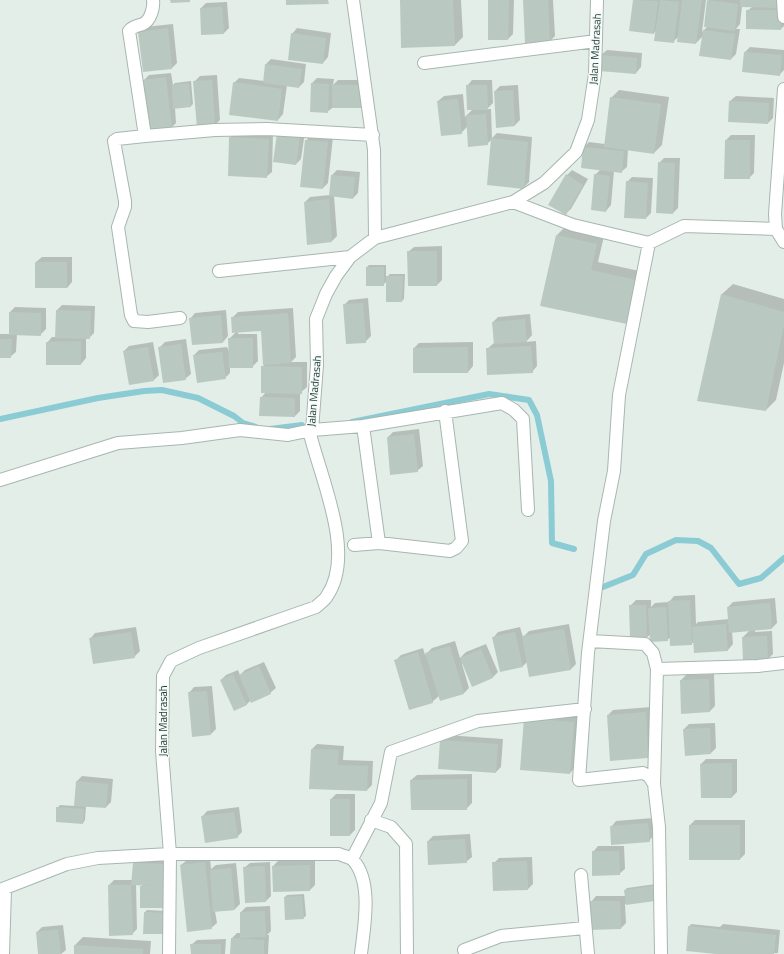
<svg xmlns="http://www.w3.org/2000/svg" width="784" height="954" font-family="'Titillium Web',sans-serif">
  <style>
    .shadow { fill: #0003 }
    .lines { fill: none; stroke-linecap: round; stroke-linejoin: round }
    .stream { stroke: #8bcbd4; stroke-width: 6 }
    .building { fill: #b9c9c2 }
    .minor-casing { stroke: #a6b7b0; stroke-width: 14 }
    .minor { stroke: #fff; stroke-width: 12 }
    .labels { text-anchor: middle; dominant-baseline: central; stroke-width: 3; stroke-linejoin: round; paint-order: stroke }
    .street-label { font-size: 11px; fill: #234138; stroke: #f5faf8 }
  </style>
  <rect width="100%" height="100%" fill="#e4eee9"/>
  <path class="shadow" d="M401,0H461L463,37L455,45Z
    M489,0H514L513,34L508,39Z
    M524,0H553L555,36L550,41Z
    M634,0H706L702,32L708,26L709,0H784V26L781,29L747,11L752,7L742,6L740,24L736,29H740L736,54L731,59L703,36L696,43L678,37L673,42L657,30L654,33L630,30Z
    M227,2L229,28L224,33L201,8L206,3Z
    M173,24L177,63L172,68L140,32L145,27Z
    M297,28L331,33L328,57L323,63L292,34Z
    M750,47L784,50V70L779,75L743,71L745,52Z
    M607,50L642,53L641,67L636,73L601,55Z
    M271,59L306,64L304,82L299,87L287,85L283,114L278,120L234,83L239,78L264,81L266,64Z
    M171,73L173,85L175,83L191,81L193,104L191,106L175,108L176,123L171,128L144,80L149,75Z
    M217,75L220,120L215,125L195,81L200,76Z
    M317,78L334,79L333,85L338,80H369L327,112L312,83Z
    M472,80H492L493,103L487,109H491L492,138L497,133L532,137L529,182L524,187L491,140L487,144L467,127L461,133L438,101L444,96L463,94L465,117L473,109L467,86Z
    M518,85L520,120L514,126L495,91L500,86Z
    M619,90L669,97L662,145L654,153L628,149L627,167L621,172L614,171L611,205L606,211L595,175L600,170L584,147L589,142L605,144L611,98Z
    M736,96L774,98L773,118L768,123L730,101Z
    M235,132L273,134L272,172L266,177L230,138Z
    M305,132L301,159L296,164L278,134Z
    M311,135L333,137L328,183L323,188L306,141Z
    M731,135H755L754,173L749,178L726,140Z
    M664,158H680L678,208L673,213L659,163Z
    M337,170L360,172L358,193L353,198L334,196L337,236L332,241L305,202L310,197L330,195L332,175Z
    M572,170L588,179L571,209L565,214L567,175Z
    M632,177L653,178L651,213L646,218L627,182Z
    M565,227L604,236L598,262L644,272L635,315L557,235Z
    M442,246V280L437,285L408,252L414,247Z
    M42,257H72V282L67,288L36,262Z
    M369,265H386V278L390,274H405L404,299L402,301L387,281L383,285L367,267Z
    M733,284L784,299V363L776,400L766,410L698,400L722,294Z
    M368,298L371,336L365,342L344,305L349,300Z
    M62,305L95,306L94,333L89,338H86V358L81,364L47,343L52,337H56L57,310Z
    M15,307L46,308V329L40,335L17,334L16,352L10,357H0V334H10V312Z
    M293,308L296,357L291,362H307V387L300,393V411L295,416L261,398L266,392L262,367L264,365L262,330L238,332V334H257L258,361L252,367H230V373L225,378L194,355L199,350L227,347L230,354L229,339L236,332L232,318L238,312Z
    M226,310L228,336L223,342L190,319L195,313Z
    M530,314L532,335L526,342L536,341L537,366L532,372L487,349L494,343L493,322L498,317Z
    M186,339L191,374L185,379L159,348L165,342Z
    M153,342L159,375L154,380L124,351L129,346Z
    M473,342V366L468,372H414V348L419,343Z
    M419,429L423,466L417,471L388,437L393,432Z
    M695,595L696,624L698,622L729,619L728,607L733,602L775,598L777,623L772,628L755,630V632L772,631L773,654L768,659L743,637L750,630L732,632L733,644L728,650L694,642L691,644L671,637L667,640L651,634L646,638L630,606L636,600H651V607L655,603L669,602L674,596Z
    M569,624L576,664L571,669L530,676L528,661L523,666L493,638L498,632L520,627L523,637L529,631Z
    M136,627L140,651L134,657L90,639L95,633Z
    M455,641L460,658L466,652L486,644L498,672L493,677L473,686L463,663L462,664L469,688L464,693L439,696L432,702L396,660L401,655L423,648L425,655L432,648Z
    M264,662L276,688L270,693L251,700L246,705L221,680L226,675L238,670L240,675L245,670Z
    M714,674L715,706L710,711L682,713L681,680L686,675Z
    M212,686L216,729L211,734L189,693L194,687Z
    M651,707L653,752L648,757L611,760L608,715L613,710Z
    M582,714L578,765L570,773L525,718Z
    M715,723L716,748L711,753L684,729L689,724Z
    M446,735L503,739L501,767L496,772L441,741Z
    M317,744L344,746L343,760L373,761L372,785L367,790L312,749Z
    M706,759H737V792L732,797L701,764Z
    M472,774V803L466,809L412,808L411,780L417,775Z
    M82,776L113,779L111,802L106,807L86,806L85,820L83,823L57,808L60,805L75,806L77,781Z
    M336,794H355V830L350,835L331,799Z
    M239,807L242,832L237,837L202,817L207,811Z
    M653,818L654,835L649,841L611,827L616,821Z
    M695,820H745V854L740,859L690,825Z
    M470,834L472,857L466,862L428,841L433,836Z
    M598,846H624L625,869L619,874L593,852Z
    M532,857L533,884L528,889L494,863L499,858Z
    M139,858L169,859L168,902L162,907L141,887L143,884H136L137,929L132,934L109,885L114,880H133V863Z
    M210,858L211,869L216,865L236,863L240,904L234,910L215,911L217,923L211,928L181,865L187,860Z
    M278,861H315V885L310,890L273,866Z
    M270,862L271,896L266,901L244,868L250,863Z
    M656,884L655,900L625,904L626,923L621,928L591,902L596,896H626L625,890L627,888Z
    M304,894L306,916L303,918L285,897L287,895Z
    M270,906L271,931L267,935H269L268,954H231L232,938L237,933H241V912L246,907Z
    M147,910L167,911L164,933L145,912Z
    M691,924L720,927L723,924L780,930L778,953L727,954L689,927Z
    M63,925L66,950L61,954H39L37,932L42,927Z
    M83,937L151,941L150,954H75V945Z
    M226,939L225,954H192L191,945L197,940Z"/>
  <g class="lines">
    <path class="stream" d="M0,419L98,398L144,391L162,390L198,398L234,416L243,423L256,427
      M352,422L489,394L529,400L537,415L551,481L552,543L574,549
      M270,429L302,425
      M603,587L633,575L646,554L676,540L698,541L711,548L739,584L761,578L784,558"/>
  </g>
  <path class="building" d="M170,0H190V2L171,3Z
    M286,0H328L329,4L286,5Z
    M400,0H453L455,46L401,48Z
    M488,0H509L508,40H488Z
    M523,0H548L550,42L525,43Z
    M633,0L658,1L654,34L629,31Z
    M660,0L679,2L674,43L654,41Z
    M682,0H702L696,44L677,42Z
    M707,0L738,4L735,31L704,27Z
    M740,0H779V8L740,7Z
    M222,7L224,34L201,35L200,8Z
    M746,10H781V30L746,29Z
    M168,28L172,69L143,72L138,32Z
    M703,30L735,34L731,60L699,56Z
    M291,33L326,38L323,64L288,60Z
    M744,52L782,55L780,76L742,72Z
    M600,55L637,58L636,74L599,71Z
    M265,64L302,69L299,88L263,83Z
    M166,77L172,129L148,132L143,80Z
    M212,80L215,126L197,128L193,81Z
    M233,82L282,89L278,121L229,115Z
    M189,83L191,107L173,109L172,85Z
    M311,83L329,84L328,113L310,112Z
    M332,85H364V108H332Z
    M466,85H487L488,110H467Z
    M513,90L515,126L496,128L494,91Z
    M610,97L661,104L654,154L604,147Z
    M458,99L462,134L441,136L437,101Z
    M729,101L769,103L768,124L728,122Z
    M486,114L488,145L468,147L466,115Z
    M277,133L300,137L296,165L273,162Z
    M229,137L269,139L267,178L228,176Z
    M491,138L528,142L524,189L487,185Z
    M305,140L328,142L323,189L300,187Z
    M725,140H750V179H724Z
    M583,147L624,151L622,173L581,168Z
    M658,162L675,163L673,214L656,213Z
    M566,174L583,185L566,215L548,205Z
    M594,174L610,176L606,212L591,210Z
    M331,175L355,177L353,199L329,196Z
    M626,181L648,183L646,219L624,218Z
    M329,199L332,242L307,245L304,202Z
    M556,235L597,244L591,270L636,280L627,324L540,306Z
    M407,251H437V286H408Z
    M35,262H67V288H35Z
    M366,267H384V286H366Z
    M386,276H403L402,302H386Z
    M721,294L784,312V325L766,411L697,401Z
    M363,303L366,343L346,344L343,304Z
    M56,310L91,311L90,339L55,338Z
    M9,312L41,313V336L9,335Z
    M288,313L291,363L263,365L261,331L232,333L231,317Z
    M221,315L223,343L192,345L189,318Z
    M525,319L527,342L494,344L492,322Z
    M228,338H253V368H229Z
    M0,339H12L11,358H0Z
    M81,341V365H46V342Z
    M181,344L186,380L163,383L158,347Z
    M531,346L533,373L487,375L486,348Z
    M148,347L154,381L129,385L123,351Z
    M468,347V373H413V348Z
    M222,352L226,379L197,383L193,355Z
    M261,366L302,367V394L261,393Z
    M260,397L295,398V417L259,416Z
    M414,434L418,472L390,475L387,437Z
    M690,600L692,645L670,646L668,601Z
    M770,603L772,629L729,633L727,607Z
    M629,605H646L647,639H630Z
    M666,607L668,641L650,642L648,608Z
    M726,624L728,651L694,653L692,627Z
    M564,629L571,670L529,677L522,636Z
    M131,632L135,658L93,664L89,638Z
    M515,632L523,667L500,672L492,637Z
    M767,636L768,660L743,661L742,637Z
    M450,646L464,694L440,701L425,653Z
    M481,649L493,678L472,687L460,658Z
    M418,652L433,703L409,710L394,660Z
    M259,666L271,694L251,703L239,675Z
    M233,674L247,705L234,711L220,680Z
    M709,679L710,712L681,714L680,680Z
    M207,691L211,735L192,737L188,692Z
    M646,712L648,758L610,761L607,715Z
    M524,718L574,722L570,774L520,770Z
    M710,728L711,754L685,756L683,729Z
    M440,740L498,744L496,773L438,769Z
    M311,749L339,750L338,765L368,766L367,791L309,789Z
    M732,763V798H701L700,764Z
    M467,779V810H411L410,780Z
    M76,781L108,784L106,808L74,806Z
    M330,799H350V836H330Z
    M56,807L84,809L83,824L56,822Z
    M234,812L238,838L205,843L201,816Z
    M648,823L650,842L611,845L610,826Z
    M689,825H740V860H689Z
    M465,839L467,863L428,865L427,841Z
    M592,851H619L620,875L592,876Z
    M527,861L528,890L493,891L492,862Z
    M205,862L212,929L187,932L180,865Z
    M133,863L164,864L163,908H140V886H154L131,885L133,935L109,936L108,885H131Z
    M310,865V891L273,892L272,866Z
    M265,866L266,902L245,903L243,867Z
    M231,868L235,910L213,912L210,870Z
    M653,886L655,901L626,905L624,890Z
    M302,896L304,919L285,920L284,897Z
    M590,901H620L621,929L590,930Z
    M265,911L266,937L240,938V912Z
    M144,912L165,913L164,934H143Z
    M688,926L776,935L774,954H716L686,951Z
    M58,929L61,954H38L36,932Z
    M231,938L264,940V954H230Z
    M190,944H221V954H191Z
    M74,945L143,949V954H74Z"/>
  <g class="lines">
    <g class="minor-casing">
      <path id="minor" d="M153,0C154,7 151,20 143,24C138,26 133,26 129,31L145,136L117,139L114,141L125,201V207L118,227L131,315L134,321L148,322L180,318
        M353,0L374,150L375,238
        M783,0L784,17
        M424,63L596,41
        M784,89L775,214L776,229L784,242
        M145,136L215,130L267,129L373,135
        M513,202L573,225L649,243L684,226L776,229
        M649,243L619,395L614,471L604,521L588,653L579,780L643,773L649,776L654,784L659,827L661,954
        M219,271L350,257
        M363,426L379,543
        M0,480L118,443L182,438L240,430L288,435L312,430L363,426L502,403L514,410L523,419L528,510
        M354,545L379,543L450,551L456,548L462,541L445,411
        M590,641L645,644L653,653L657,669L758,666L784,663
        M654,784L657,669
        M371,820L391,827L406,844L407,954
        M352,859L381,803L391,752L478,721L585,709
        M581,875L588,954
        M0,890L67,864L98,858L170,854H339C343,856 350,857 353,860C373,882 364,927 361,954
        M464,950L501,936L585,928
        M3,954L5,890
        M169,954L170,854L162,751L163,676L171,661L199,648L316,607C320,603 325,600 327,596C356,554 321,479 310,434L312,430L317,365L316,319L326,294L336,276L350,257L375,238L513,202L544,183L576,152L588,120L595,74L597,0"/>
    </g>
    <use href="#minor" class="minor"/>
  </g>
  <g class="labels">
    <g class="street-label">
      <text transform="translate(595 49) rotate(-87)">Jalan Madrasah</text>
      <text transform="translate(314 391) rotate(-85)">Jalan Madrasah</text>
      <text transform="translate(163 721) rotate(-90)">Jalan Madrasah</text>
    </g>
  </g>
</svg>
